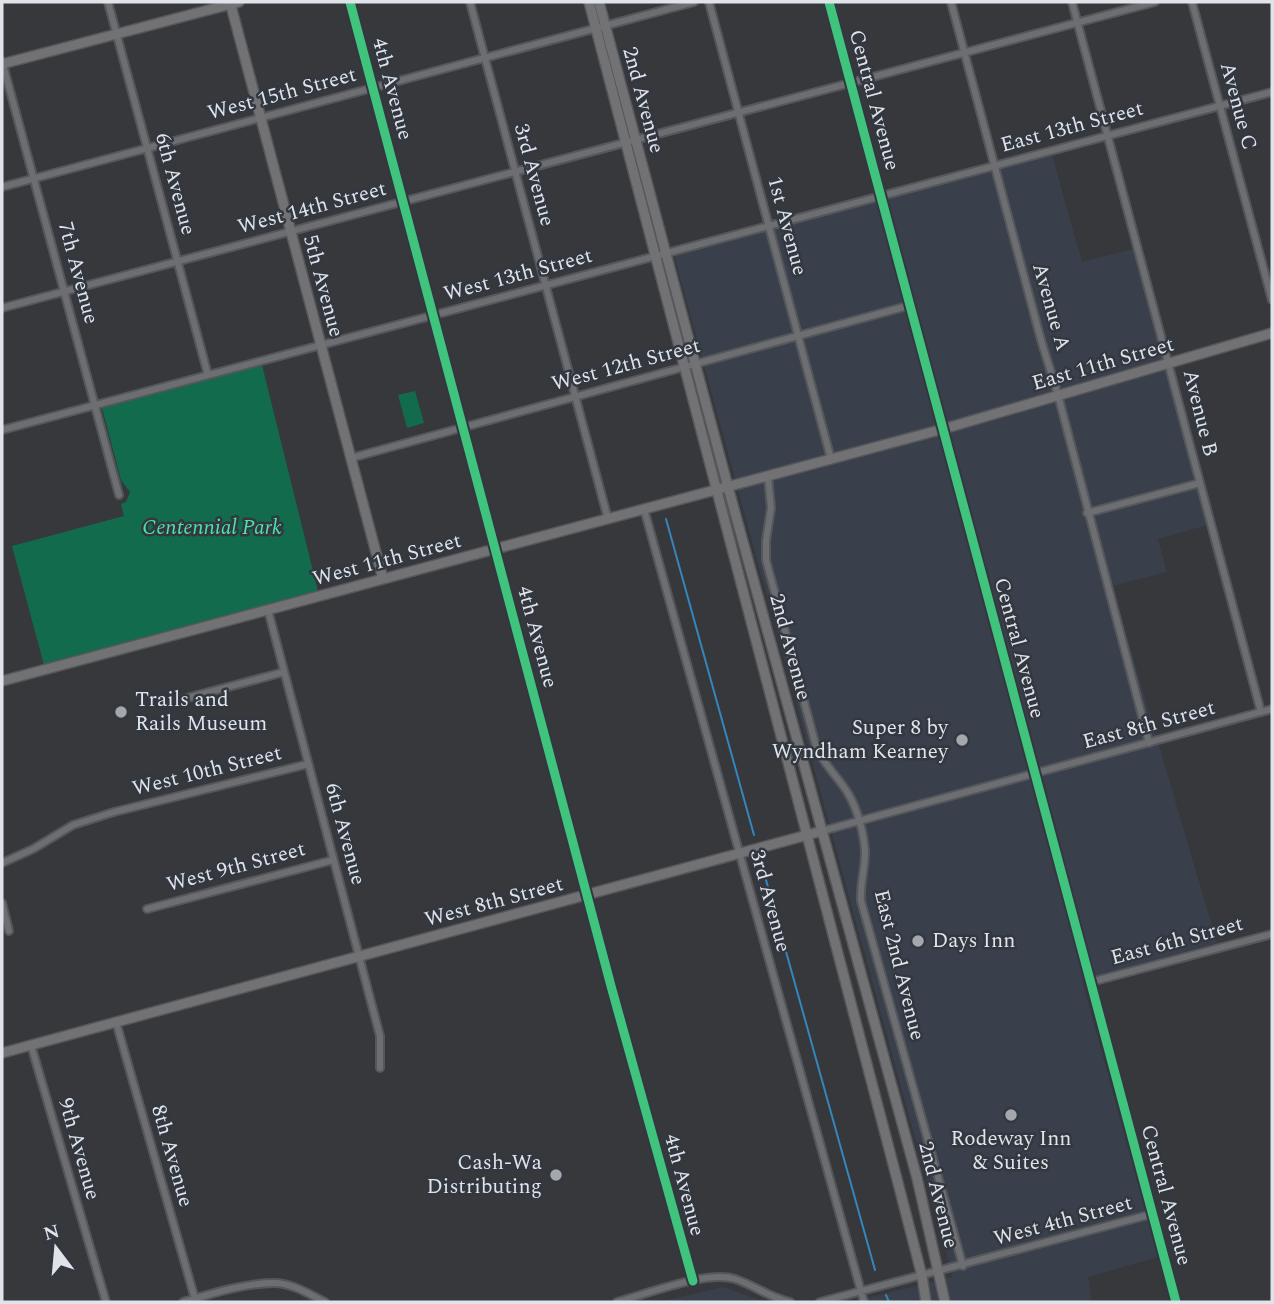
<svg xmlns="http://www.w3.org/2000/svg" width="1274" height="1304" font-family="Spectral,serif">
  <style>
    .built { fill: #39404c }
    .green { fill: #126b4d }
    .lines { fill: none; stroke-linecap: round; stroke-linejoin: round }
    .stream { stroke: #3685bc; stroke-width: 2 }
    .street-casing { stroke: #55575b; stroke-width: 10 }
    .secondary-casing { stroke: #55575b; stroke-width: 12 }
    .street { stroke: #6c6e72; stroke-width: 6 }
    .secondary { stroke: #727274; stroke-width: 9 }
    .cycleway-casing { stroke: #323740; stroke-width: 13 }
    .cycleway { stroke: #40c37c; stroke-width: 9 }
    .poi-dot { fill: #a4a7ac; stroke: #323740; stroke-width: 2.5 }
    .labels { text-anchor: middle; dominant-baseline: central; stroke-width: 5; stroke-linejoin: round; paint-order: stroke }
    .street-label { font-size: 21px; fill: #e0e3e9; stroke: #323740 }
    .park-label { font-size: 21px; font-style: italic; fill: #4ce3a8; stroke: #323740 }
    .poi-label { font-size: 21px; fill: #e0e3e9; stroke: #323740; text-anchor: start }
  </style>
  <rect width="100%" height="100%" fill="#36383c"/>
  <path class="built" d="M1052,155L1082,262L1133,249L1207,525L1158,539L1167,572L1112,586L1217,943L1082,980L1158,1257L1088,1277L1092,1302H851L953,1277L674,255Z
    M723,1287L765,1302H660Z"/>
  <path class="green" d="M262,365L318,591L44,665L12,546L124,516L121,504L126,502L130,492L121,480L102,408Z
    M415,391L424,423L407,428L398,395Z"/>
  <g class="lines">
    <path class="stream" d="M666,519L754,835
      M759,855L875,1270
      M886,1295L889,1302"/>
    <g class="street-casing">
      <path id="street" d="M108,2L208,375
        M350,2L611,986L693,1281
        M470,2L608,519
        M709,2L831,459
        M951,2L1041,340L1058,395L1149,743
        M1072,2L1261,712
        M1192,2L1272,300
        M2,61L119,495
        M2,187L694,2
        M2,308L1155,2
        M2,430L1272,92
        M351,458L911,305
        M768,476L771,508L766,541V560L816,746C823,765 839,777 849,795C858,811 864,834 865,852C865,869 860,884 861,901L963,1266
        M644,509L864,1302
        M1087,513L1200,483
        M268,610L380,1036V1068
        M183,699L284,672
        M822,831L1272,709
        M2,863L33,849L73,825L114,812L308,764
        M2,903L9,931
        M147,909L333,860
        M1091,982L1272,934
        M116,1022L195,1299
        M31,1045L106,1302
        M183,1302C211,1294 245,1283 274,1283C292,1283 309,1294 325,1302
        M617,1302C647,1294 706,1270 735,1279C754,1285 770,1298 790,1302
        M820,1302L1152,1214"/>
    </g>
    <g class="secondary-casing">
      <path id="secondary" d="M230,2L383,579
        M589,2L898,1183L922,1276L926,1302
        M599,2L728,487L917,1178L945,1302
        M829,2L1176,1302
        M2,64L239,2
        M2,681L943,429L1272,333
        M2,1053L822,831"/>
    </g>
    <use href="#street" class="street"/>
    <use href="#secondary" class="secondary"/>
    <g class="cycleway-casing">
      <path id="cycleway" d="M350,2L611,986L693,1281
        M829,2L1176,1302"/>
    </g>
    <use href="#cycleway" class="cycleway"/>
  </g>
  <g class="poi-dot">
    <circle cx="121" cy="712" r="7"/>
    <circle cx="962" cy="740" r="7"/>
    <circle cx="918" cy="941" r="7"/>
    <circle cx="1011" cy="1115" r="7"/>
    <circle cx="556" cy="1175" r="7"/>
  </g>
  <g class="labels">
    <g class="street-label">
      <text transform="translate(392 89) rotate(75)">4th Avenue</text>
      <text transform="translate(282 94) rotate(-15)">West 15th Street</text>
      <text transform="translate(643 100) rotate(75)">2nd Avenue</text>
      <text transform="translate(874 100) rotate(75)">Central Avenue</text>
      <text transform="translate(1238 106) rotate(75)">Avenue C</text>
      <text transform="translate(1072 127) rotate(-15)">East 13th Street</text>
      <text transform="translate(534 175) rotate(75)">3rd Avenue</text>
      <text transform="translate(175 184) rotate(75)">6th Avenue</text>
      <text transform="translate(312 208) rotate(-15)">West 14th Street</text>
      <text transform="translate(787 226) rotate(75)">1st Avenue</text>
      <text transform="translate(78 273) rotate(75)">7th Avenue</text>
      <text transform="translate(518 275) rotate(-15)">West 13th Street</text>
      <text transform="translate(323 286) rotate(75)">5th Avenue</text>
      <text transform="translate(1051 307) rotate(74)">Avenue A</text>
      <text transform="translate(1103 364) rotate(-16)">East 11th Street</text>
      <text transform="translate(626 365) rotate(-15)">West 12th Street</text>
      <text transform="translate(1200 413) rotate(76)">Avenue B</text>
      <text transform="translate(387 560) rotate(-15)">West 11th Street</text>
      <text transform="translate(537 637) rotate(75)">4th Avenue</text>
      <text transform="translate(790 647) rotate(75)">2nd Avenue</text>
      <text transform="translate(1019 648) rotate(75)">Central Avenue</text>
      <text transform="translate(1149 725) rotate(-15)">East 8th Street</text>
      <text transform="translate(207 771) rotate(-14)">West 10th Street</text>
      <text transform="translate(345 834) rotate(75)">6th Avenue</text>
      <text transform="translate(236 867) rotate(-15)">West 9th Street</text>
      <text transform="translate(770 901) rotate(75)">3rd Avenue</text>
      <text transform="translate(494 902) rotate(-15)">West 8th Street</text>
      <text transform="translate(1177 941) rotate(-15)">East 6th Street</text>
      <text transform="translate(899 965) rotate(76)">East 2nd Avenue</text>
      <text transform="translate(79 1149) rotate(74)">9th Avenue</text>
      <text transform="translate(172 1156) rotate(74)">8th Avenue</text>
      <text transform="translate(684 1185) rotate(75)">4th Avenue</text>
      <text transform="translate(938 1195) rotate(76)">2nd Avenue</text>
      <text transform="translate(1166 1195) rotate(75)">Central Avenue</text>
      <text transform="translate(1063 1221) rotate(-15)">West 4th Street</text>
    </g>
    <g class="park-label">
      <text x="212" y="528">Centennial Park</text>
    </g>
    <g class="poi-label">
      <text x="135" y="700">Trails and<tspan x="135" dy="24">Rails Museum</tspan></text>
      <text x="948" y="728" text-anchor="end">Super 8 by<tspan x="948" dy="24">Wyndham Kearney</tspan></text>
      <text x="932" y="941">Days Inn</text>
      <text x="1011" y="1139" text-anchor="middle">Rodeway Inn<tspan x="1011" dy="24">&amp; Suites</tspan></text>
      <text x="542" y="1163" text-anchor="end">Cash-Wa<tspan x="542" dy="24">Distributing</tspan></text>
    </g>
  </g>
  <rect width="1274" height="1304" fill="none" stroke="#e0e3e9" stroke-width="7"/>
  <g transform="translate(56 1248) rotate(344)" stroke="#323740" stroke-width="5" paint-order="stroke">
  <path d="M0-5L12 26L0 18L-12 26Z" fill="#e0e3e9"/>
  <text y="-10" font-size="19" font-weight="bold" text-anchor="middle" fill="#e0e3e9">N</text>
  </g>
</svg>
